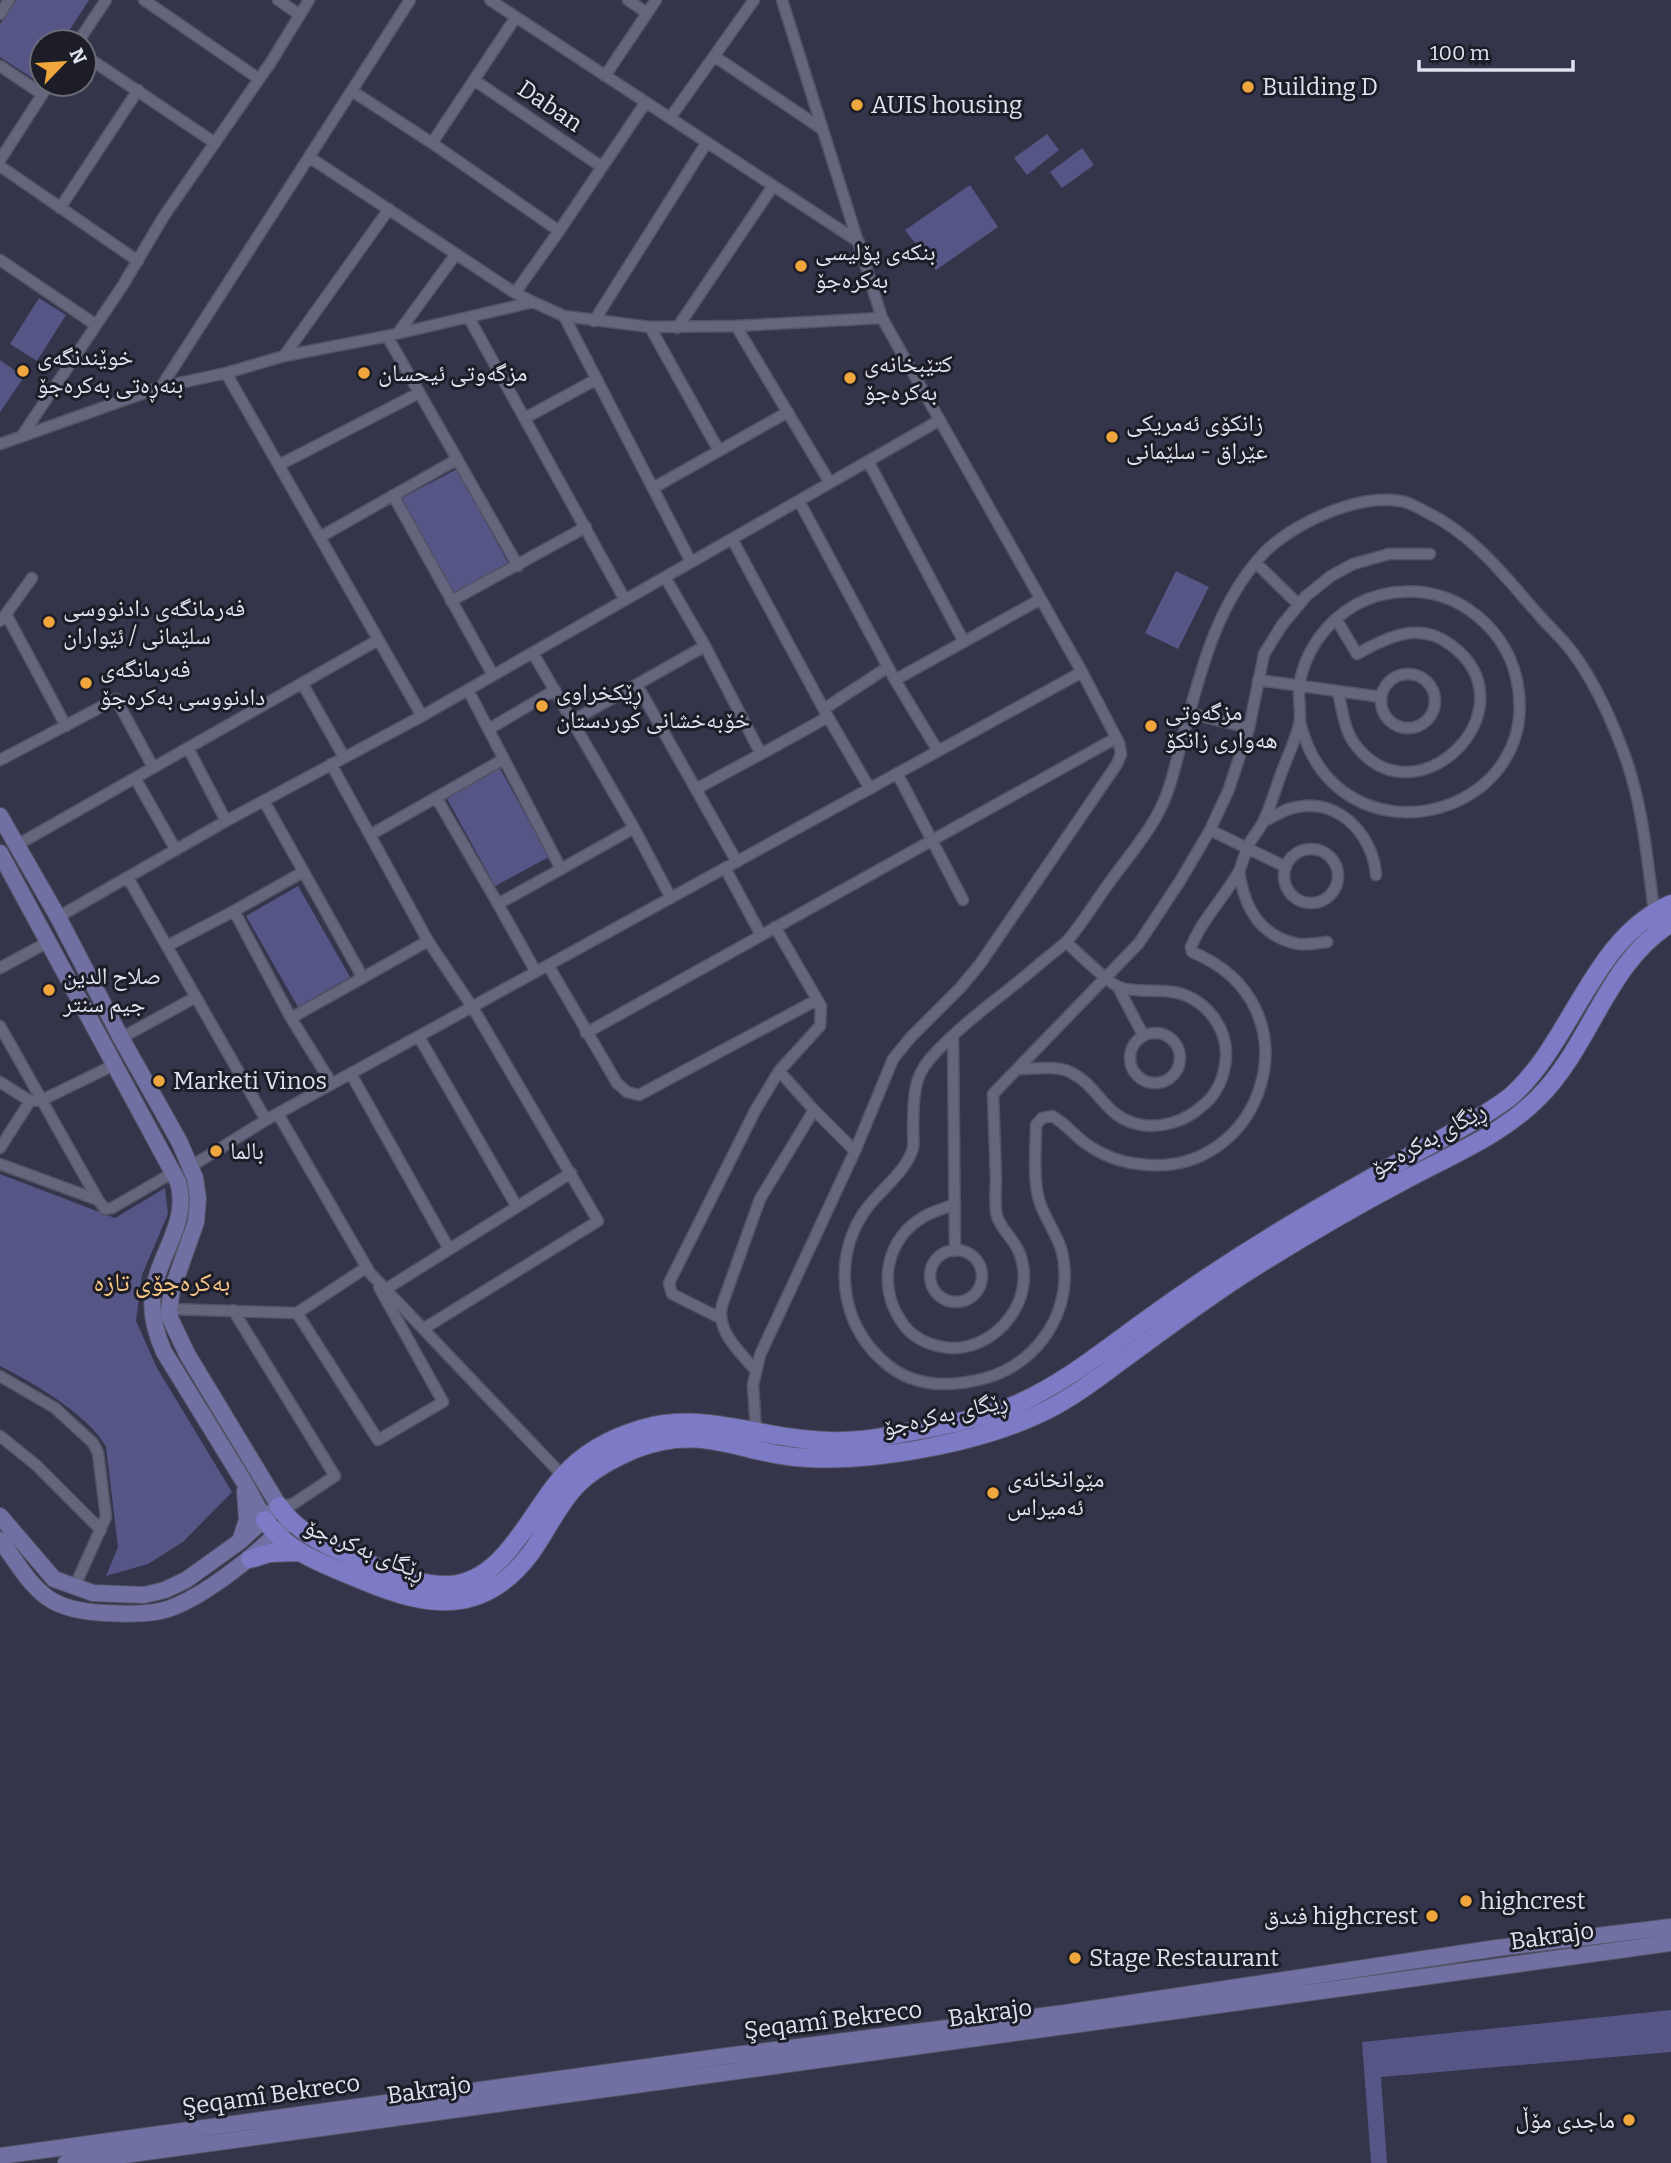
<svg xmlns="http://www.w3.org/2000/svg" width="1671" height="2163" font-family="Bitter,'Noto Naskh Arabic',serif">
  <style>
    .green { fill: #555586 }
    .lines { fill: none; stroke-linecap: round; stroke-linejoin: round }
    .street-casing { stroke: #535366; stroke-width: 13 }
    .secondary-casing { stroke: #535366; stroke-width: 18 }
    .primary-casing { stroke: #535366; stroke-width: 20 }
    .street { stroke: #65667e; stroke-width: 10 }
    .secondary { stroke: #7170a2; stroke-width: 16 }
    .primary { stroke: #7d7bc6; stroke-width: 18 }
    .poi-dot { fill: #efa73d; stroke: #1d1d27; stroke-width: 2.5 }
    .labels { text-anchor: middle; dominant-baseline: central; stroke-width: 6; stroke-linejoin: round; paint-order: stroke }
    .poi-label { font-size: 24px; fill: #e1e2f0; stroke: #1d1d27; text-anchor: start }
    .street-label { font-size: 24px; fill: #e1e2f0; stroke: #1d1d27 }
    .neighbourhood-label { font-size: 26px; fill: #f9c786; stroke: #1d1d27 }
  </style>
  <rect width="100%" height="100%" fill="#34354a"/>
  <path class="green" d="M16,0H89L62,42H42V73L37,81L0,57V24Z
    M1047,134L1059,150L1027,175L1014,158Z
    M1082,148L1094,165L1062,188L1050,172Z
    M970,185L998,227L936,270L905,230Z
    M39,298L66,315L37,361L10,344Z
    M0,360L24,377L0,412Z
    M457,469L508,563L453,593L402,498Z
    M1176,571L1209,587L1178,649L1145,633Z
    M499,767L549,857L495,886L446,797Z
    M298,886L350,977L298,1007L246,916Z
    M0,1174L115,1218L165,1188L168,1214L142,1275L136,1321L157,1368L232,1492L183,1542L148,1564L106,1576L118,1547L106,1447C89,1415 32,1382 0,1366Z
    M1671,2010V2052L1381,2077L1387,2163H1371L1362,2042Z"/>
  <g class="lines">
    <g class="street-casing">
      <path id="street" d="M144,0L259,79
        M278,0L300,15
        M490,0L859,242
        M628,0L647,13
        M0,14L9,0
        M78,42L106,0
        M84,55L215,143
        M714,56L822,129
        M0,66L42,94
        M605,76L656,0
        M474,80L602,167
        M352,91L432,143L559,231L646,102
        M670,118L754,0
        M432,143L516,17
        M309,157L456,254L398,333
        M0,160L49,84
        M0,166L138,261
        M60,208L138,90
        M456,254L515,293L533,302
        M0,260L96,325
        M515,293L559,231
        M564,316L691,562
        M469,318L625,600
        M594,321L707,142
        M736,326L830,483
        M650,327L719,451
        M677,328L773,186
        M387,336L518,566
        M284,356L389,209
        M226,373L422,716
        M161,387L410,0
        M525,418L597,379
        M21,437L123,285L164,216L271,62L309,0
        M0,444L161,387L226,373L284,356L387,336L533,302L564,316L650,327L736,326L882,318
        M868,461L964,642
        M279,465L419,393
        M653,488L788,412
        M393,495L493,675
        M799,501L895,680L1041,599
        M320,537L456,460
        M732,539L828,717
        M1256,563L1299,605
        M665,577L705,646L761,754L828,717L870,789
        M451,601L586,527
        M6,614L32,578
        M1336,619L1357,654C1387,637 1419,621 1451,645C1536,708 1415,827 1354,743C1344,729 1342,708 1338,692
        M0,621L6,614L66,726
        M533,653L634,828
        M1381 701a27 27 0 1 1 54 0a27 27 0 1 1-54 0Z
        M895,680L938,751
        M1258,680L1381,697
        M302,683L344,757
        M637,685L737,862
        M468,690L561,869L634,828L671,898
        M824,709L888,667
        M1189,713L1249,728
        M572,721L705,646
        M1300,722C1336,871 1545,820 1517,681C1511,651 1493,626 1468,609C1435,587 1391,586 1357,604C1326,621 1303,653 1299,688C1298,700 1302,714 1299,725C1295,741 1287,758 1281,774C1275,790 1270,809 1262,824C1258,831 1252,838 1248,846C1244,854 1243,863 1239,871C1225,897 1202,919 1191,947L1192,952C1322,1005 1263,1182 1139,1164C1120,1162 1100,1154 1085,1143C1073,1134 1065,1123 1052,1116L1042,1118L1036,1125C1036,1148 1033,1175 1038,1196C1042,1216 1057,1232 1062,1252C1075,1307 1040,1363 986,1378C949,1388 911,1388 882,1360C840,1322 833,1259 864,1212C878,1191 906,1173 913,1148C914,1141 913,1134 913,1127C914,1102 912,1080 929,1060C959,1025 1001,997 1036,967C1046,958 1058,950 1067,941C1083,923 1095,902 1109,883C1125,861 1143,840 1156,817C1170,793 1175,766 1182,740C1200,674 1215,607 1262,555C1289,525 1358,493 1400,501C1409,502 1419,508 1428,513C1475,536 1505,577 1539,615C1550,628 1563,639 1573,653C1593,680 1608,712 1620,743C1642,797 1647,855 1654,912
        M489,729L555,690
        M188,748L226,821
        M0,760L116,699L153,767
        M331,764L428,941L291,1018L332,1084
        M897,773L963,900
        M135,778L176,850
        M696,789L761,754
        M436,797L498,904L561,869
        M264,801L363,978
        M1264,821C1272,818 1280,812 1289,809C1334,794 1373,832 1376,875
        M1210,830L1286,867
        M370,835L504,759
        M17,845L378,640
        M1284 876a27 27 0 1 1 54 0a27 27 0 1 1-54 0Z
        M725,868L761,935
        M1239,871C1244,907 1259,936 1298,944C1307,945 1318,943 1327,942
        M128,878L266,1120
        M498,904L536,972
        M234,911L303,872
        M58,917L226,821L422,716L940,420
        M775,927L821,1006
        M167,946L234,911L291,1018
        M548,965L617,1083L627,1092L639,1095L813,1002L821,1006L820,1026L779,1071L814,1110L855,1151
        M0,968L50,941
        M1118,987L1143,1035
        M0,1026L98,1200L105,1209L112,1208L174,1172
        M1130 1058a25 25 0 1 1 50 0a25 25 0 1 1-50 0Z
        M586,1033L1116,738
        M953,1036L955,1251
        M419,1037L517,1207
        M121,1038L196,997
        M1017,1069C1034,1069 1055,1065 1070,1072C1100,1086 1104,1119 1142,1125C1163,1128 1185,1121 1201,1107C1217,1095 1225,1076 1226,1056C1227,1025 1203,997 1173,992C1156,989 1135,993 1119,987C1108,983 1077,952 1066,942
        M351,1074L449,1249
        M0,1082L30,1101L42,1100L116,1064
        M278,1114L370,1273L563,1476
        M0,1148L30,1101
        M0,1164L98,1200
        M190,1167L266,1120L1082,672
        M955,1204C945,1208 934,1211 925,1216C886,1238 877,1285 901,1321C911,1338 932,1347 951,1348C998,1349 1038,1298 1019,1252C1014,1239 1001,1230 997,1216C994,1205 996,1190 996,1179C995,1150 994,1122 993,1094L1139,943L1180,881L1210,830L1229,789L1249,728L1264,654L1282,625L1306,596L1331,576L1353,564L1389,554H1430
        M930 1276a26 26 0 1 1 52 0a26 26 0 1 1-52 0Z
        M386,1289L571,1173
        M169,1309L297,1313L367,1267
        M233,1310L335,1476L293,1504L279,1506
        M297,1313L378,1440L443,1402L379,1287
        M720,1318L672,1294L669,1283L756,1109L779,1071
        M423,1329L598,1221L473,1008L428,941
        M755,1370C739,1350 716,1332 722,1305L760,1199L814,1110
        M0,1376L55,1408L93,1443L98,1453L106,1517L74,1588
        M756,1431L753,1385L760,1355L855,1151L893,1059L911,1037L960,988L980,964L1117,764L1121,754L1119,743L1082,672L882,318L782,0
        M0,1436L36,1465L101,1530"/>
    </g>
    <g class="secondary-casing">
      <path id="secondary" d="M0,816L58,917L121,1038L179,1141L195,1178L198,1199L196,1222L172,1290L169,1309L170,1318L187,1354L279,1506L239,1542L186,1580L165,1590L144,1595L93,1593L54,1579L0,1516
        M0,853L178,1182C190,1222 158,1255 153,1293C150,1314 156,1334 164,1352L244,1482L265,1520
        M0,1540C15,1559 28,1584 48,1598C64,1609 85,1612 104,1613C125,1614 148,1615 168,1609C204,1597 259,1553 285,1525
        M240,1541L247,1520L245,1491
        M0,2156L727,2056L1065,2013L1497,1948L1671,1927
        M66,2163L1671,1943"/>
    </g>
    <g class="primary-casing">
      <path id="primary" d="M279,1506C299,1536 335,1549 367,1563C392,1574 421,1586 449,1585C505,1582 530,1512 563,1476C584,1452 611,1438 641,1429C696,1412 747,1433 802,1439C832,1443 864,1441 893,1435C935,1427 978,1420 1017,1404C1063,1384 1102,1352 1142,1323C1186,1291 1231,1261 1277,1233C1324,1204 1371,1178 1419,1151C1450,1134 1482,1118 1510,1097C1573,1042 1591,939 1671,904
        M265,1520C287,1553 329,1566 364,1581C429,1608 483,1616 530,1554C547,1531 558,1504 578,1484C594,1468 614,1458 635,1449C705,1422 741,1455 809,1458C873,1462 973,1443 1032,1417C1066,1403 1095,1380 1125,1358C1163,1330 1202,1301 1242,1275C1294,1242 1348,1210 1403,1181C1449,1156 1502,1135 1539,1097C1591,1045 1607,962 1671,923
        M250,1559L270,1553L298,1552"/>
    </g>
    <use href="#street" class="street"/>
    <use href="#secondary" class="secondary"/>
    <use href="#primary" class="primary"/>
  </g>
  <g class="poi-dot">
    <circle cx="1248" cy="87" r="7"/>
    <circle cx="857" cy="105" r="7"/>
    <circle cx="801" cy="266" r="7"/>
    <circle cx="23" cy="371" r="7"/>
    <circle cx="364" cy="373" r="7"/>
    <circle cx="850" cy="378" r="7"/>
    <circle cx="1112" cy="437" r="7"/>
    <circle cx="49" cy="622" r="7"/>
    <circle cx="86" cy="683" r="7"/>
    <circle cx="542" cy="706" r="7"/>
    <circle cx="1151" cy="726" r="7"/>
    <circle cx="49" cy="990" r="7"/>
    <circle cx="159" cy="1081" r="7"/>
    <circle cx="216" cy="1151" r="7"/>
    <circle cx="993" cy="1493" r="7"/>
    <circle cx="1466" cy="1901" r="7"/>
    <circle cx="1432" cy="1916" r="7"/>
    <circle cx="1075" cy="1958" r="7"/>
    <circle cx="1629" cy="2120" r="7"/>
  </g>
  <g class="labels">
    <g class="poi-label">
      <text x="1262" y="87">Building D</text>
      <text x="871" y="105">AUIS housing</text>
      <text x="815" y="252">بنکەی پۆلیسی<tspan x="815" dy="28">بەکرەجۆ</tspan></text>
      <text x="37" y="357">خوێندنگەی<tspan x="37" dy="28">بنەڕەتی بەکرەجۆ</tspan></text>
      <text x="864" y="364">کتێبخانەی<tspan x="864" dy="28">بەکرەجۆ</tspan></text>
      <text x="378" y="373">مزگەوتی ئیحسان</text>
      <text x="1126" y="423">زانکۆی ئەمریکی<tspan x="1126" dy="28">عێراق - سلێمانی</tspan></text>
      <text x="63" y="608">فەرمانگەی دادنووسی<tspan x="63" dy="28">سلێمانی / ئێواران</tspan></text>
      <text x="100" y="669">فەرمانگەی<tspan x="100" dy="28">دادنووسی بەکرەجۆ</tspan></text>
      <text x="556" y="692">ڕێکخراوی<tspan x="556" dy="28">خۆبەخشانی کوردستان</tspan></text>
      <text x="1165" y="712">مزگەوتی<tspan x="1165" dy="28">هەواری زانکۆ</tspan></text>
      <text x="63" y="976">صلاح الدين<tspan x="63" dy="28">جيم سنتر</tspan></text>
      <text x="173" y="1081">Marketi Vinos</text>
      <text x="230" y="1151">بالما</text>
      <text x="1007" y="1479">مێوانخانەی<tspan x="1007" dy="28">ئەمیراس</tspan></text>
      <text x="1480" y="1901">highcrest</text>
      <text x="1418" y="1916" text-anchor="end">فندق highcrest</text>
      <text x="1089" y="1958">Stage Restaurant</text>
      <text x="1615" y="2120" text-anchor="end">ماجدی مۆڵ</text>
    </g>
    <g class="street-label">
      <text transform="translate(550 106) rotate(34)">Daban</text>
      <text transform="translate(1428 1139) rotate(-29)">ڕێگای بەکرەجۆ</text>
      <text transform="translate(945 1414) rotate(-13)">ڕێگای بەکرەجۆ</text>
      <text transform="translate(365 1549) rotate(22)">ڕێگای بەکرەجۆ</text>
      <text transform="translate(1552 1936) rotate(-8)">Bakrajo</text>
      <text transform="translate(990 2013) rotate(-8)">Bakrajo</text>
      <text transform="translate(833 2020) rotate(-7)">Şeqamî Bekreco</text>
      <text transform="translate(429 2090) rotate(-8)">Bakrajo</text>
      <text transform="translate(271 2095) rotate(-8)">Şeqamî Bekreco</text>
    </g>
    <g class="neighbourhood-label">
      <text x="162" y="1282">بەکرەجۆی تازە</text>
    </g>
  </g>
  <g transform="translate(63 63) rotate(65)"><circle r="33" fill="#1d1d27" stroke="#6b6c77" stroke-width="2"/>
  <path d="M0-5L12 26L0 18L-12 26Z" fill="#efa73d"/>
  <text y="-10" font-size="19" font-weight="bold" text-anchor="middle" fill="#e1e2f0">N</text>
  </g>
  <path d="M1419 60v10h154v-10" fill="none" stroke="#e1e2f0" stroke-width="3.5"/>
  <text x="1430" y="60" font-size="21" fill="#e1e2f0" stroke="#1d1d27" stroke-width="5" paint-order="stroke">100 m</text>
</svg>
